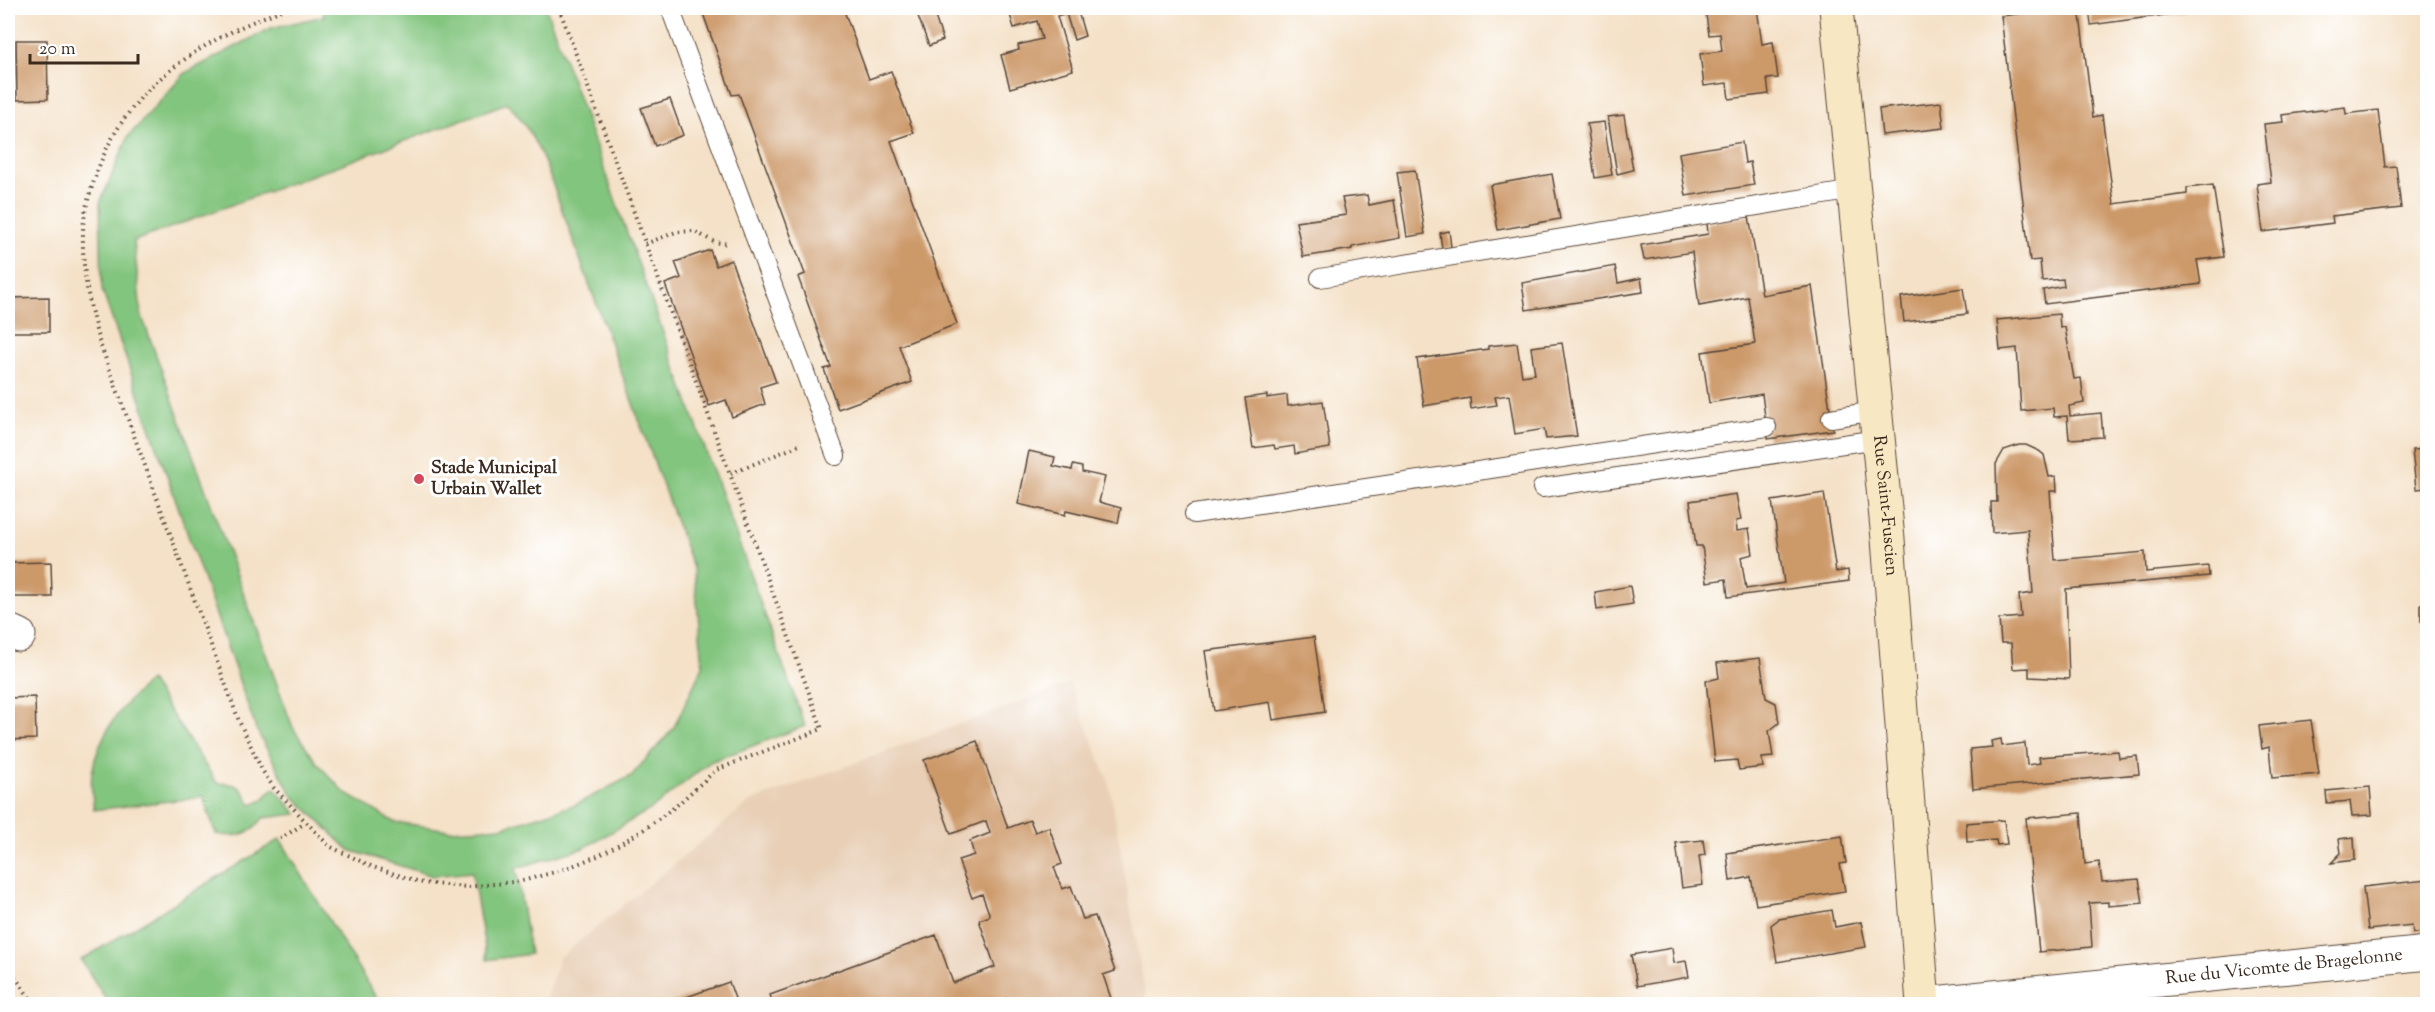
<svg xmlns="http://www.w3.org/2000/svg" width="2435" height="1012" font-family="'Sorts Mill Goudy',serif">
  <style>
    .built { fill: #e8cfb6 }
    .green { fill: #82c57e; stroke: #5e784e; stroke-width: 1.5; fill-rule: evenodd }
    .building { fill: #cc9969 }
    .lines { fill: none; stroke-linecap: round; stroke-linejoin: round }
    .service-casing { stroke: #574537; stroke-width: 20 }
    .minor-casing { stroke: #574537; stroke-width: 35 }
    .secondary-casing { stroke: #574537; stroke-width: 35 }
    .path { stroke: #574537; stroke-width: 4; stroke-dasharray: 1.5 4.5; stroke-linecap: butt }
    .service { stroke: #fff; stroke-width: 18 }
    .minor { stroke: #fff; stroke-width: 33 }
    .secondary { stroke: #f8e7c3; stroke-width: 33 }
    .poi-dot { fill: #d1495b; stroke: #fff; stroke-width: 2 }
    .labels { text-anchor: middle; dominant-baseline: central; stroke-width: 6; stroke-linejoin: round; paint-order: stroke }
    .poi-label { font-size: 18px; font-weight: bold; fill: #3b2a1e; stroke: #fff; text-anchor: start }
    .street-label { font-size: 18px; fill: #3b2a1e; stroke: #fff }
  </style>
  <rect width="100%" height="100%" fill="#fff"/>
  <filter id="ink" filterUnits="userSpaceOnUse"><feTurbulence type="fractalNoise" baseFrequency=".0167" numOctaves="2"/><feDisplacementMap in="SourceGraphic" scale="12" xChannelSelector="R" yChannelSelector="G"/><feConvolveMatrix kernelMatrix="1 2 1 2 8 2 1 2 1" color-interpolation-filters="sRGB"/></filter>
  <filter id="wash" filterUnits="userSpaceOnUse"><feTurbulence type="fractalNoise" baseFrequency=".008" numOctaves="4" result="noise"/><feDisplacementMap in="SourceGraphic" scale="24" xChannelSelector="R" yChannelSelector="G"/><feGaussianBlur stdDeviation="1.35" result="paint"/><feColorMatrix in="noise" values="0 0 0 0 0 0 0 0 0 0 0 0 0 0 0 0 0 1.4 0 .05"/><feComposite in="paint" operator="in"/></filter>
  <g filter="url(#wash)">
    <rect width="100%" height="100%" fill="#f4e1c7"/>
    <path class="built" d="M1070,683L1109,783L1147,1004H544L559,958L750,802Z"/>
    <path class="green" d="M323,8H368L369,11L404,8L452,16L479,8H546L805,726L710,762L653,808L584,848L516,868L530,954L487,960L472,872L433,876L349,850L292,795L256,729L102,290L100,203L128,137L185,73L271,28L324,16ZM507,103C525,121 536,143 546,166L694,571L703,666L673,729L631,776L577,804L503,827L450,830L394,822L345,793L318,764L293,728L141,314L134,241Z
      M150,681L217,783C239,783 242,786 251,805L261,801L274,788L297,814L263,818C249,836 238,838 216,834L203,797L94,810C93,799 90,785 92,773C98,736 121,704 150,681Z
      M280,839L380,1004H109L81,960Z"/>
    <g id="blocks">
      <path class="building" d="M701,8H843L869,79L891,71L914,133L891,141L957,324L899,346L912,382L838,409L824,369L831,367L798,277L805,274L739,94L732,95Z
        M915,8H932L943,40L929,46Z
        M1008,8H1077L1085,36L1074,40L1066,13L1057,16L1073,70L1010,88L1001,55L1019,50L1018,45L1042,39L1037,21L1014,28Z
        M1705,8H1757L1762,44L1773,42L1778,78L1767,79L1769,94L1729,99L1727,83L1704,86L1700,54L1722,51L1720,34L1709,35Z
        M2061,8H2079L2093,117L2102,115L2114,204L2187,194V188L2213,185L2224,257L2197,260L2201,284L2045,304L2043,290L2064,286L2063,279L2042,281L2040,260L2030,261L2001,16Z
        M2089,8H2185L2186,12L2091,25Z
        M16,40H47L48,99L17,100Z
        M670,99L683,135L655,146L641,108Z
        M1941,102L1944,128L1882,135L1879,109Z
        M2345,107L2346,114L2378,110L2385,167L2396,166L2401,208L2332,216L2333,223L2263,232L2257,184L2271,182L2264,124L2283,122L2282,115Z
        M1624,115L1633,170L1617,174L1608,117Z
        M1604,122L1612,175L1595,178L1587,124Z
        M1742,142L1745,163L1750,162L1754,185L1686,196L1679,153Z
        M1415,170L1425,234L1407,237L1397,172Z
        M1552,174L1560,219L1498,230L1490,185Z
        M1367,195L1369,205L1394,200L1400,238L1352,247V249L1303,257L1296,222L1346,215L1342,198Z
        M1749,216L1762,295L1812,286L1833,430L1768,439L1762,394L1709,403L1702,352L1755,344L1748,297L1699,306L1692,252L1644,260L1641,245L1708,234L1707,223Z
        M1449,231L1451,247L1442,249L1440,233Z
        M710,250L716,266L731,260L776,382L760,387L765,404L732,417L726,400L709,406L665,284L681,278L675,262Z
        M1615,266L1618,283L1641,278L1643,292L1526,310L1522,283Z
        M1963,288L1967,314L1904,322L1901,297Z
        M49,297V332H8V298Z
        M2059,314L2060,328L2065,327L2074,379L2081,378L2084,403L2069,406L2070,416L2101,413L2103,437L2069,439L2067,416L2054,417L2053,408L2021,411L2017,348L2000,350L1997,320Z
        M1517,343L1522,376L1535,374L1531,347L1562,343L1577,436L1546,439L1544,429L1515,434L1509,395L1495,397L1497,405L1471,409L1470,398L1424,406L1417,359L1488,349V346Z
        M1267,395V398L1287,395L1288,406L1323,401L1330,448L1295,454L1294,446L1275,449L1274,445L1253,448L1245,398Z
        M2019,445H2026L2039,451L2044,455L2049,477L2056,476L2057,491H2050L2055,560L2145,552L2146,572L2208,566L2209,576L2066,589L2069,679L2029,677V668L2013,669L2011,643H2001L1999,619L2021,617L2019,595L2033,593L2028,530L1992,533L1991,502H1997L1996,464L2004,450Z
        M2427,449V488L2416,489L2412,450Z
        M1029,451L1055,457L1053,466L1072,470L1073,465L1082,467V472L1105,477L1099,502L1121,508L1118,523L1066,511L1065,515L1018,504Z
        M1824,493L1836,572L1848,570L1849,581L1728,597L1726,579L1707,582L1702,546H1696L1690,501L1736,494L1741,520L1736,521L1737,531L1749,529L1753,554L1741,557L1746,589L1784,583L1772,501Z
        M51,562L52,597H8V563Z
        M1630,586L1633,604L1597,610L1595,592Z
        M2427,603V620L2421,621V604Z
        M1314,637L1325,712L1273,720L1270,702L1214,711L1205,651Z
        M1760,658L1766,698L1776,703L1779,723L1769,731L1773,757L1762,758L1763,767L1739,770L1737,760L1715,762L1706,681L1719,678L1717,663Z
        M35,697L36,739L8,740V698Z
        M2311,720L2319,774L2272,778L2269,747L2262,749L2259,726Z
        M2001,739L2002,746L2025,743L2027,765L2040,763L2039,757L2118,751L2119,758L2137,756L2139,774L1973,789L1970,749L1992,747L1991,741Z
        M977,741L1008,828L1030,820L1035,832L1049,827L1062,864L1054,867L1062,889L1071,886L1083,919L1095,916L1115,971L1103,975L1113,1004H1009L1006,998L989,1004H773L770,995L936,935L953,983L995,967L979,920L990,916L982,894L972,898L958,860L974,855L970,841L990,833L986,821L951,834L924,760Z
        M2370,787L2372,815L2352,816L2350,801L2327,803L2326,791Z
        M2081,813L2085,864L2099,862L2102,882L2139,879L2143,903L2108,906V902L2089,903L2092,947L2039,952L2026,818Z
        M2004,820L2007,844L1997,845L1996,840L1967,842L1966,823Z
        M1842,836L1846,863L1840,864L1845,891L1756,905L1751,877L1730,881L1727,853Z
        M2354,837L2355,860L2331,863L2341,853L2339,839Z
        M1703,840L1705,855L1699,856L1703,885L1682,888L1676,843Z
        M2427,880V932L2413,933L2412,925L2368,930L2363,887Z
        M1832,910L1835,927L1861,922L1866,947L1777,962L1771,925L1779,919Z
        M1672,948L1674,963L1686,961L1689,977L1637,986L1631,955Z
        M729,982L737,1004H667Z"/>
    </g>
  </g>
  <g filter="url(#ink)">
    <use href="#blocks" fill-opacity="0" stroke="#574537" stroke-width="1.5"/>
    <g class="lines">
      <g class="service-casing">
        <path id="service" d="M670,8L836,456
          M1320,278L1854,190
          M1831,418L1875,411
          M1542,488L1878,439
          M1194,514L1767,427"/>
      </g>
      <g class="minor-casing">
        <g id="minor">
          <path d="M8,631L19,635"/>
          <path id="s1" d="M1924,1004L2428,953"/>
        </g>
      </g>
      <g class="secondary-casing">
        <g id="secondary">
          <path id="s2" d="M1836,8L1888,539L1923,1004"/>
        </g>
      </g>
      <path class="path" d="M287,8C203,39 128,84 97,172C90,192 83,212 83,234C82,270 89,303 98,338L239,721L262,770L274,788L329,846L373,867L423,883L467,887L522,881L562,870L600,855L642,831L676,806L716,770L822,729L730,474L802,444
        M559,8L730,474
        M645,244L676,232L694,231L714,242L729,244
        M280,839L305,823
        M8,967L34,1004"/>
      <use href="#service" class="service"/>
      <use href="#minor" class="minor"/>
      <use href="#secondary" class="secondary"/>
    </g>
  </g>
  <circle class="poi-dot" cx="419" cy="479" r="6"/>
  <g class="labels">
    <g class="poi-label">
      <text x="431" y="469">Stade Municipal<tspan x="431" dy="21">Urbain Wallet</tspan></text>
    </g>
    <g class="street-label">
      <text stroke="none"><textPath href="#s2" startOffset="500">Rue Saint-Fuscien</textPath></text>
      <text stroke="none"><textPath href="#s1" startOffset="362">Rue du Vicomte de Bragelonne</textPath></text>
    </g>
  </g>
  <rect width="2435" height="1012" fill="none" stroke="#fff" stroke-width="30"/>
  <path d="M30 54v9h108v-9" fill="none" stroke="#3b2a1e" stroke-width="3"/>
  <text x="39" y="54" font-size="18" fill="#3b2a1e" stroke="#ffffff" stroke-width="4.5" paint-order="stroke">20 m</text>
</svg>
